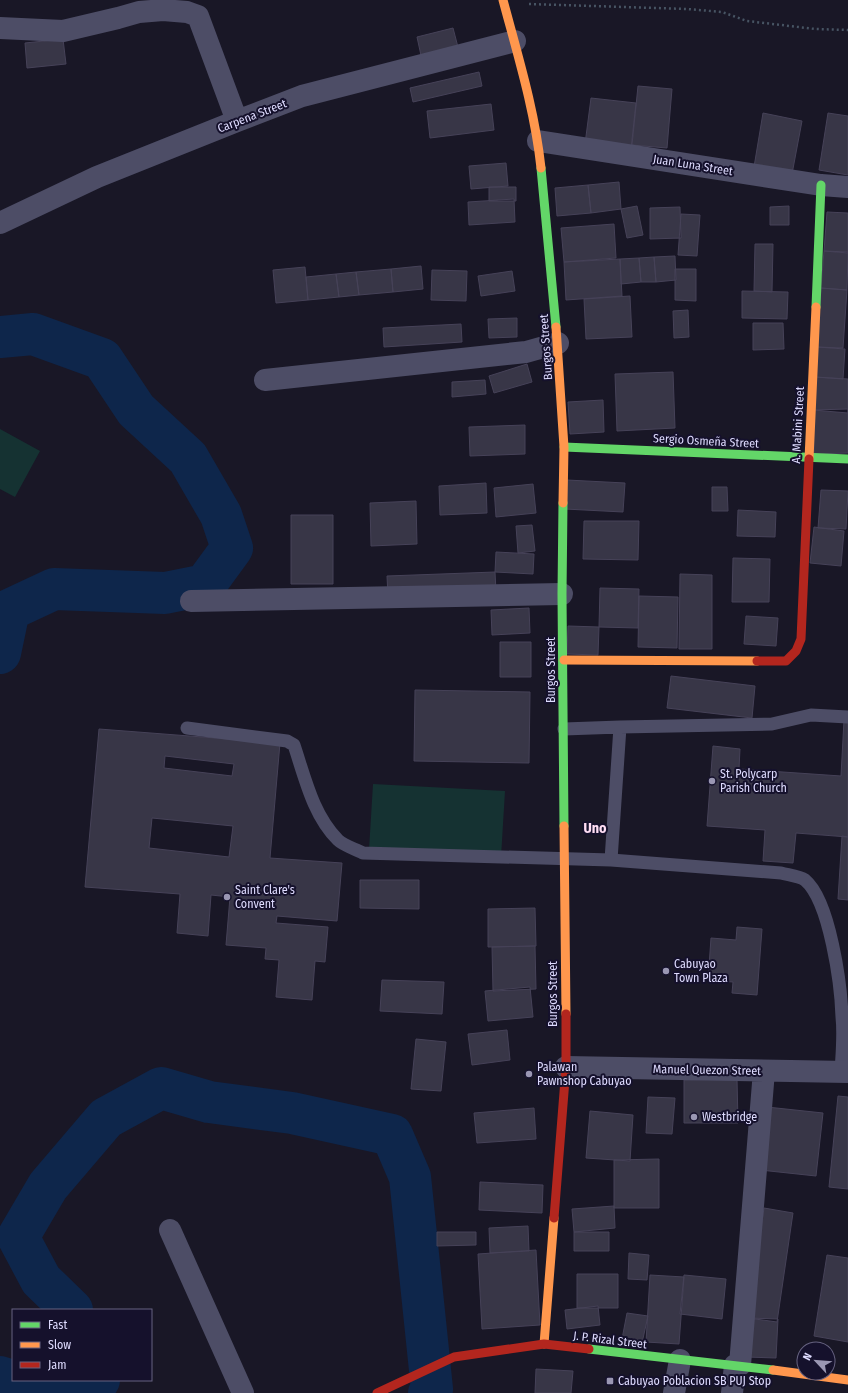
<svg xmlns="http://www.w3.org/2000/svg" width="848" height="1393" font-family="'Fira Sans Condensed',sans-serif">
  <style>
    .green { fill: #153232 }
    .lines { fill: none; stroke-linecap: round; stroke-linejoin: round }
    .river { stroke: #0e264b; stroke-width: 42 }
    .building { fill: #383647; stroke: #464258; fill-rule: evenodd }
    .path { stroke: #475463; stroke-width: 2.5; stroke-dasharray: 2 3; stroke-linecap: butt }
    .lane { stroke: #4d4d66; stroke-width: 13 }
    .street { stroke: #4d4d66; stroke-width: 22 }
    .fast { stroke: #63d668; stroke-width: 9 }
    .slow { stroke: #ff974d; stroke-width: 9 }
    .jam { stroke: #b3261e; stroke-width: 9 }
    .poi-dot { fill: #9a97b3; stroke: #15112c; stroke-width: 1.5 }
    .labels { text-anchor: middle; dominant-baseline: central; stroke-width: 4; stroke-linejoin: round; paint-order: stroke }
    .street-label { font-size: 12px; fill: #dfdcff; stroke: #15112c }
    .poi-label { font-size: 12px; fill: #dfdcff; stroke: #15112c; text-anchor: start }
    .quarter-label { font-size: 14px; font-weight: bold; fill: #ffdef4; stroke: #15112c }
  </style>
  <rect width="100%" height="100%" fill="#191726"/>
  <path class="green" d="M0,429L40,451L15,497L0,489Z
    M373,784L505,791L501,857L369,850Z"/>
  <g class="lines">
    <path class="river" d="M0,337L33,334L102,359L136,410L188,458L221,515L232,548L205,585L165,593L54,589L9,610L0,653
      M72,1310L41,1280L18,1237L48,1186L106,1118L161,1088L209,1102L292,1113L392,1135L410,1177L432,1389L429,1393
      M0,1377L32,1387L67,1393
      M90,1393L99,1380"/>
  </g>
  <path class="building" d="M453,28L459,51L422,60L417,37Z
    M63,39L66,64L27,68L25,43Z
    M479,72L482,86L413,102L410,88Z
    M638,86L672,89L667,148L632,145Z
    M591,98L636,103L631,149L585,144Z
    M491,104L494,130L430,138L427,111Z
    M763,113L802,121L792,174L754,167Z
    M828,113L848,116V175L819,170Z
    M506,163L508,186L471,189L469,166Z
    M619,182L621,209L591,213L588,185Z
    M588,185L591,213L557,216L555,188Z
    M489,187H516V201H489Z
    M514,199L515,222L469,225L468,202Z
    M637,206L643,235L627,238L621,209Z
    M789,206V225H770V207Z
    M680,207L681,238L650,239V208Z
    M827,212L848,213V253L824,251Z
    M681,214L700,215L697,256L678,255Z
    M614,224L616,258L564,262L561,228Z
    M755,244H773L772,292L754,291Z
    M824,251L848,252L847,290L821,288Z
    M675,256L676,280L656,282L654,257Z
    M654,257L656,282H641L639,258Z
    M639,258L641,282L621,284L620,259Z
    M620,259L622,296L566,300L564,262Z
    M421,266L423,289L393,292L391,269Z
    M305,267L308,300L276,303L273,270Z
    M391,269L393,292L359,295L356,272Z
    M675,269H696V301L675,300Z
    M432,270L467,271L466,301L431,300Z
    M512,271L515,291L481,296L478,276Z
    M356,272L359,295L339,297L336,274Z
    M336,274L339,297L308,300L306,277Z
    M821,288L847,290L843,348L817,347Z
    M742,291L788,292L787,319L742,318Z
    M630,296L632,337L586,339L584,299Z
    M688,310L689,337L674,338L673,311Z
    M517,318V337L489,338L488,319Z
    M753,323H783L784,349L753,350Z
    M461,324L462,342L384,347L383,328Z
    M817,347L845,349L843,379L815,377Z
    M527,364L532,382L494,393L489,376Z
    M673,372L675,428L617,431L615,374Z
    M815,377L848,379V413L813,410Z
    M485,380L486,394L452,397V382Z
    M603,400L604,432L570,434L568,402Z
    M848,409V453L814,454L813,410Z
    M525,425V454L470,456L469,427Z
    M567,480L625,483L623,512L565,509Z
    M486,483L487,513L440,515L439,486Z
    M533,484L536,513L496,517L494,488Z
    M712,487H727L728,511H712Z
    M821,490L848,491L846,529L818,528Z
    M416,501L417,544L371,546L370,503Z
    M738,510L776,512L775,537L737,536Z
    M291,515H333V584H291Z
    M584,521H639L638,560L583,559Z
    M532,525L535,551L518,553L516,526Z
    M814,527L844,531L841,566L810,563Z
    M496,552L534,554L533,574L495,572Z
    M733,558L770,559L769,602H732Z
    M495,572L496,592L388,596L387,576Z
    M680,574L712,575V649H679Z
    M600,588L639,589L638,628L599,627Z
    M639,596L678,597L677,648L638,647Z
    M529,608L530,633L492,635L491,610Z
    M746,616L778,618L776,646L744,644Z
    M568,626L599,627L598,655L567,654Z
    M500,642H531V677H500Z
    M671,676L755,686L752,718L667,708Z
    M415,690L530,692L529,763L414,761Z
    M844,720H848V837L796,833L793,863L763,861L765,830L707,826L713,746L740,749L739,769L841,776Z
    M99,729L280,743L270,858L342,863L337,921L277,916L276,923L328,927L325,962L315,961L312,1000L276,997L279,960L265,959L266,948L226,945L230,897L211,895L208,936L177,933L180,894L85,887ZM165,756L234,764L232,776L164,768ZM152,818L233,826L229,857L149,848Z
    M842,836L848,837V900L838,899Z
    M360,880H419V909L360,908Z
    M535,908L536,946L488,947V909Z
    M737,927L762,929L757,995L732,993L733,982L708,980L711,938L736,940Z
    M535,946L536,989L493,991L492,947Z
    M382,980L444,982L442,1014L380,1011Z
    M530,987L533,1017L488,1021L485,991Z
    M507,1030L510,1060L472,1065L468,1034Z
    M416,1039L446,1042L441,1091L411,1089Z
    M737,1079L738,1123H684V1080Z
    M838,1096L848,1097V1189L829,1187Z
    M648,1097L675,1098L672,1134L646,1133Z
    M767,1107L823,1113L816,1176L760,1170Z
    M534,1108L536,1139L477,1143L474,1113Z
    M590,1111L633,1115L630,1161L586,1158Z
    M659,1159V1208H614V1160Z
    M480,1182L543,1185L542,1213L479,1210Z
    M614,1206L615,1228L574,1232L572,1209Z
    M764,1208L793,1213L777,1322L748,1318Z
    M528,1226L529,1251L490,1253L489,1228Z
    M437,1232H476V1245L437,1246Z
    M574,1232H609V1251H574Z
    M536,1250L540,1325L482,1329L478,1254Z
    M629,1253L649,1255L647,1280L628,1279Z
    M827,1255L848,1258V1342L814,1336Z
    M577,1274H618V1308H577Z
    M650,1275L684,1277L679,1344L646,1342Z
    M684,1275L726,1279L722,1319L680,1314Z
    M598,1306L600,1325L567,1329L565,1310Z
    M627,1313L648,1316L642,1343L622,1339Z
    M748,1318L778,1319L776,1358L746,1357Z
    M536,1369L573,1371L571,1393H535Z"/>
  <g class="lines">
    <path class="path" d="M529,4L687,9L722,12L747,21L815,29L848,30"/>
    <path class="lane" d="M620,727L772,724L811,715L848,717
      M187,728L287,741L294,745C305,778 313,815 338,840C344,846 356,849 363,853L611,860L781,873C788,875 799,876 805,880C830,901 841,985 842,1017C844,1035 842,1054 841,1072
      M564,729L620,727L611,860"/>
    <path class="street" d="M0,28L63,31L118,18L139,12L163,10L187,12L198,16L237,121
      M538,141L821,185L848,187
      M0,223L97,177L237,121L302,96L515,41
      M265,380L526,352L558,343
      M191,601L562,594
      M566,1067L848,1072
      M170,1230L243,1393
      M740,1365L764,1071
      M674,1393L680,1360
      M732,1393L735,1365"/>
    <path class="fast" d="M541,168L556,327
      M816,307L821,185
      M564,447L848,459
      M563,503L562,594L564,826
      M589,1349L773,1370"/>
    <path class="slow" d="M503,0C518,56 535,111 541,168
      M556,327L564,447L563,503
      M809,459L816,307
      M564,660L757,661
      M564,826L566,1014
      M544,1344L554,1218
      M773,1370L848,1380"/>
    <path class="jam" d="M757,661H786L796,651L801,639L809,459
      M554,1218L566,1067V1014
      M377,1393L454,1357L544,1344L589,1349"/>
  </g>
  <g class="poi-dot">
    <circle cx="712" cy="781" r="4"/>
    <circle cx="227" cy="897" r="4"/>
    <circle cx="666" cy="971" r="4"/>
    <circle cx="529" cy="1074" r="4"/>
    <circle cx="694" cy="1117" r="4"/>
    <rect x="606" y="1377" width="8" height="8" rx="2"/>
  </g>
  <g class="labels">
    <g class="street-label">
      <text transform="translate(252 116) rotate(-21)">Carpena Street</text>
      <text transform="translate(693 165) rotate(9)">Juan Luna Street</text>
      <text transform="translate(546 347) rotate(-94)">Burgos Street</text>
      <text transform="translate(798 425) rotate(-87)">A. Mabini Street</text>
      <text transform="translate(706 441) rotate(3)">Sergio Osmeña Street</text>
      <text transform="translate(551 670) rotate(-90)">Burgos Street</text>
      <text transform="translate(553 994) rotate(-90)">Burgos Street</text>
      <text transform="translate(707 1070) rotate(1)">Manuel Quezon Street</text>
      <text transform="translate(610 1340) rotate(7)">J. P. Rizal Street</text>
    </g>
    <g class="poi-label">
      <text x="720" y="774">St. Polycarp<tspan x="720" dy="14">Parish Church</tspan></text>
      <text x="235" y="890">Saint Clare's<tspan x="235" dy="14">Convent</tspan></text>
      <text x="674" y="964">Cabuyao<tspan x="674" dy="14">Town Plaza</tspan></text>
      <text x="537" y="1067">Palawan<tspan x="537" dy="14">Pawnshop Cabuyao</tspan></text>
      <text x="702" y="1117">Westbridge</text>
      <text x="618" y="1381">Cabuyao Poblacion SB PUJ Stop</text>
    </g>
    <g class="quarter-label">
      <text x="595" y="828">Uno</text>
    </g>
  </g>
  <rect x="12" y="1309" width="140" height="72" fill="#15112c" stroke="#666280"/>
  <rect x="20" y="1322" width="20" height="6" fill="#63d668" stroke="#666280"/>
  <text x="48" y="1329" font-size="12" fill="#dfdcff">Fast</text>
  <rect x="20" y="1342" width="20" height="6" fill="#ff974d" stroke="#666280"/>
  <text x="48" y="1349" font-size="12" fill="#dfdcff">Slow</text>
  <rect x="20" y="1362" width="20" height="6" fill="#b3261e" stroke="#666280"/>
  <text x="48" y="1369" font-size="12" fill="#dfdcff">Jam</text>
  <g transform="translate(816 1361) rotate(296)"><circle r="19" fill="#15112c" stroke="#666280"/>
  <path d="M0-3L7 15L0 10L-7 15Z" fill="#9a97b3"/>
  <text y="-6" font-size="11" font-weight="bold" text-anchor="middle" fill="#dfdcff">N</text>
  </g>
</svg>
